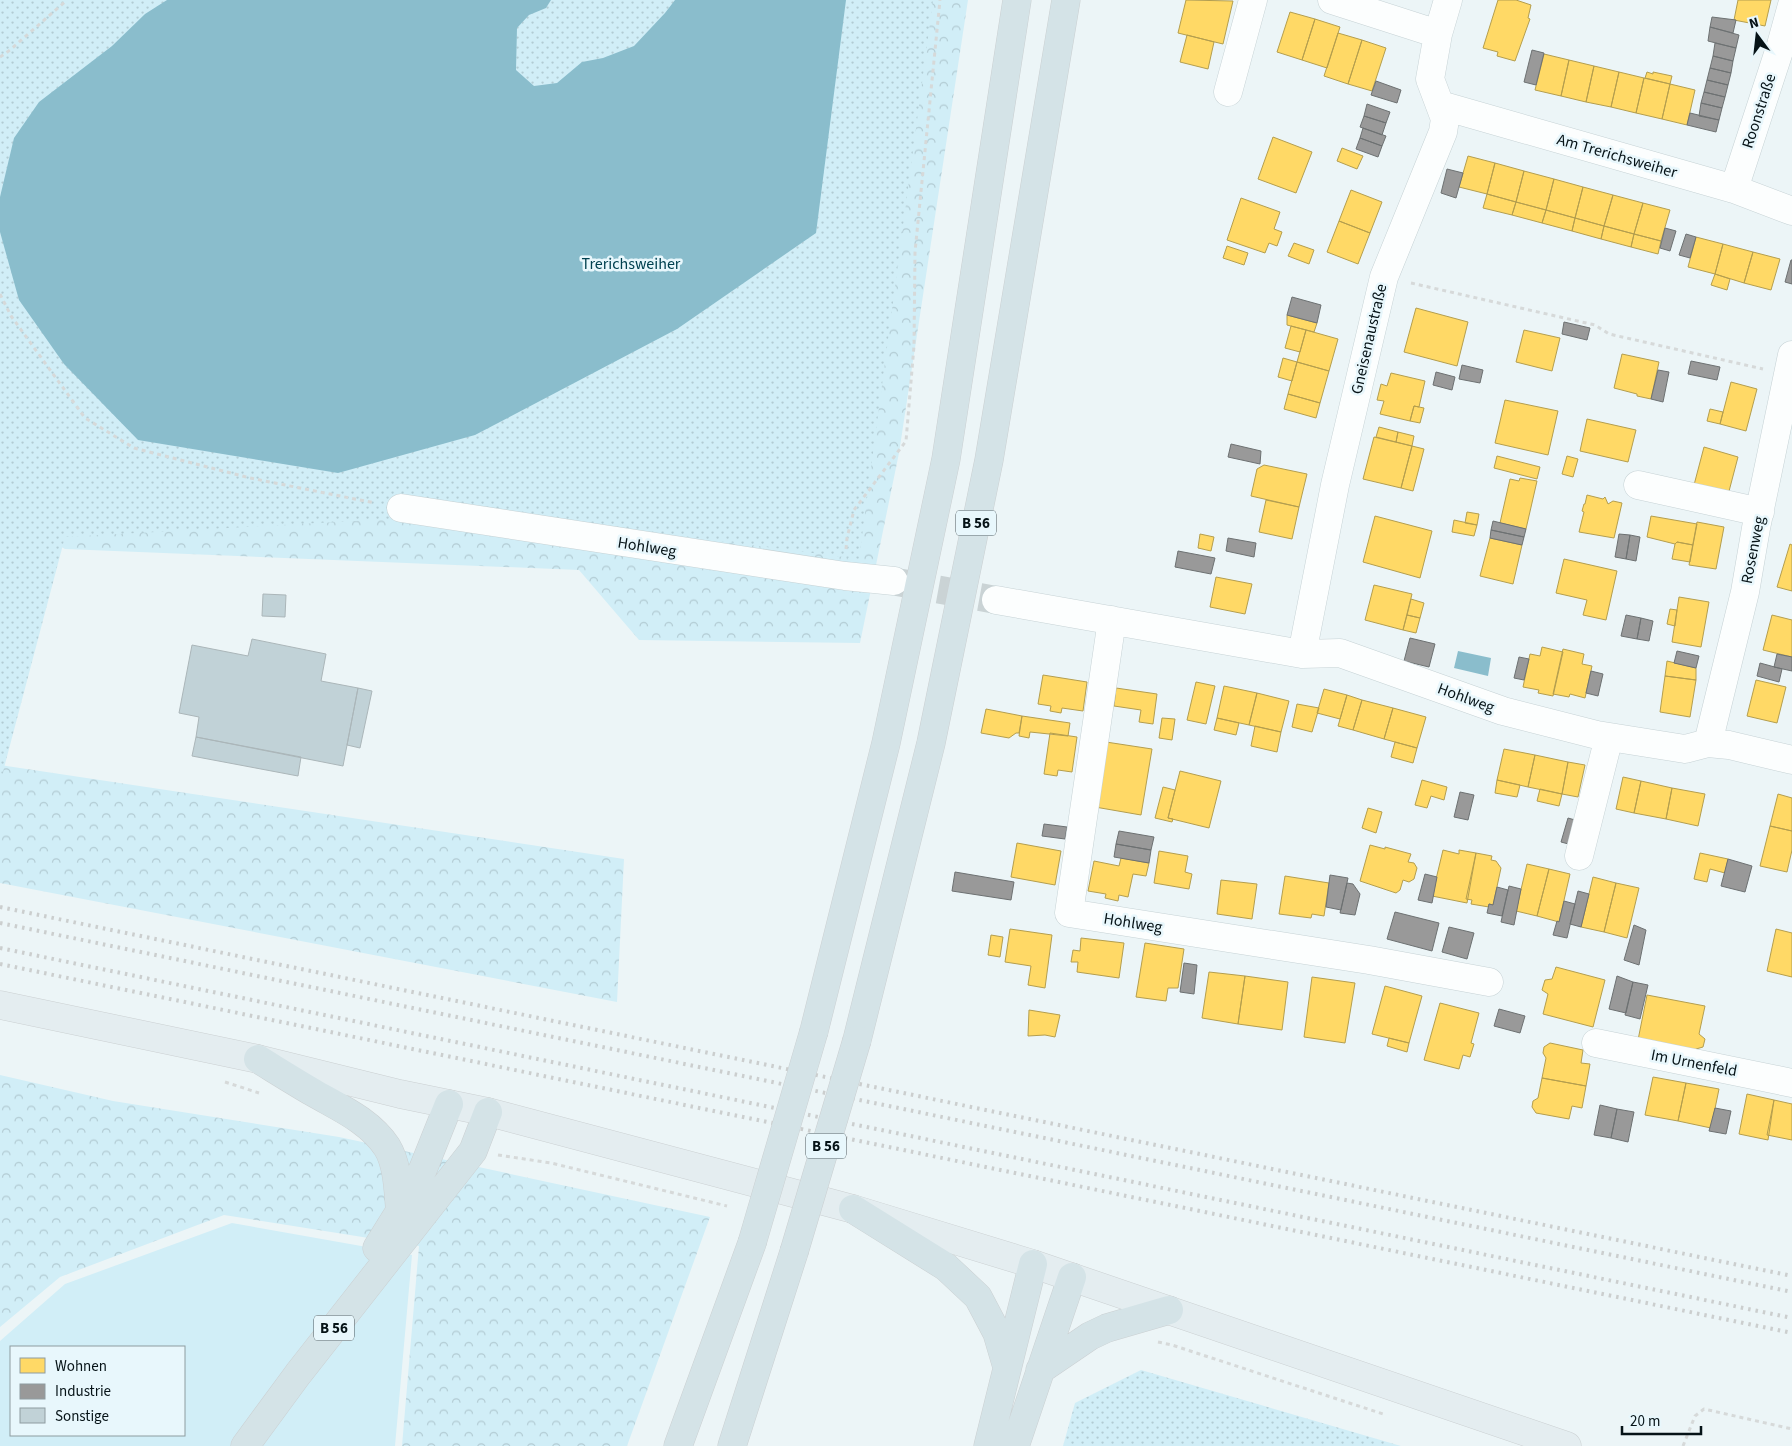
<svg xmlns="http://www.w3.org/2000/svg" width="1792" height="1446" font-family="'Source Sans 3',sans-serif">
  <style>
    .grass { fill: #d1eef7; fill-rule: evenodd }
    .forest { fill: url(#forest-crowns) }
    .park { fill: url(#park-dots) }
    .water { fill: #8abdcc }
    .homes { fill: #ffd966; stroke: #b49e4e }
    .industry { fill: #999; stroke: #6d7172 }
    .building { fill: #c1d2d7; stroke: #abb6b9 }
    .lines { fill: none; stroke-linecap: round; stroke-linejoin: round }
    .minor-tunnel { stroke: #cad3d5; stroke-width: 28; stroke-dasharray: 28 14; stroke-linecap: butt }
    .minor-casing { stroke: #c6d2d5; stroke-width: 29 }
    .major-casing { stroke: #cbd0d2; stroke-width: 29 }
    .highway-casing { stroke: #cbd0d2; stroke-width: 29 }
    .path { stroke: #d6d9d9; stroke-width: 3; stroke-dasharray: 4 4; stroke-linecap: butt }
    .minor { stroke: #fcfefe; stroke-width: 28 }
    .major { stroke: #e4edf0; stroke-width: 28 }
    .highway { stroke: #d4e3e7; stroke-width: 28 }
    .rail { stroke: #cbcece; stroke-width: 4; stroke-dasharray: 2.5 5; stroke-linecap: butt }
    .highway-bridge-casing { stroke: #cbd0d2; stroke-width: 29; stroke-linecap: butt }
    .highway-bridge { stroke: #d4e3e7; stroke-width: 28 }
    .labels { text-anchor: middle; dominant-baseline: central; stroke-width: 5; stroke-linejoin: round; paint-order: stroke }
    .shield { fill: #e8f7fc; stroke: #4a575c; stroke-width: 1 }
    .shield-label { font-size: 15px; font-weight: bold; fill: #061317 }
    .street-label { font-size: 16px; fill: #061317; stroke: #e8f7fc }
    .park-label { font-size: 16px; fill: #00404f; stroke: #e8f7fc }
  </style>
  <defs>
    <pattern id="forest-crowns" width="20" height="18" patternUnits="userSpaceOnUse" patternTransform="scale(1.25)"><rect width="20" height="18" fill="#d1eef7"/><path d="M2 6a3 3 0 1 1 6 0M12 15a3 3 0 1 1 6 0" fill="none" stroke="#b2cbd3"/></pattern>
    <pattern id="park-dots" width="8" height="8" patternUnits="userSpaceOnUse" patternTransform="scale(1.25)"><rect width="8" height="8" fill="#d1eef7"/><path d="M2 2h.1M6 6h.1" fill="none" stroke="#b2cbd3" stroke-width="1.8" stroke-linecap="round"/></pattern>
  </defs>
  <rect width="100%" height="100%" fill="#ecf5f7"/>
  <path class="grass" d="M232,1223L412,1255L395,1446H0V1341L65,1284ZM11,1347H184V1435H11Z"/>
  <path class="forest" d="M846,0H968L899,453L860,643L639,640L579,570L65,549L0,512V232Z
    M0,765L624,859L617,1002L0,883Z
    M0,1075L113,1101L339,1137L710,1217L627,1446H402L419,1246L224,1215L60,1277L0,1327Z"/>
  <path class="park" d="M0,0H933L859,559L501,513L65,537L0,783Z
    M1141,1370L1401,1446H1063L1075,1403Z"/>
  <path class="water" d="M167,0H551L546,8L529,15L517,28L516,70L534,86L557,83L582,62L603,58L634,46L665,13L675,0H846L816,233L677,329L475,435L338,473L138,440L64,364L19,300L0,232V197L14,138L39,102L112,46L145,14Z
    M1458,651L1491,658L1488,676L1454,668Z"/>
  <path class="homes" d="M1186,0L1233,1L1223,44L1178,33Z
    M1498,0H1516L1531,5L1528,18L1530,19L1515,61L1497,56L1498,52L1483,48Z
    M1738,0H1771L1765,26L1734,20Z
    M1290,12L1315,19L1302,60L1277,52Z
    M1315,19L1340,27L1327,68L1302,60Z
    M1338,33L1362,40L1348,84L1324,76Z
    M1187,35L1214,42L1208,69L1180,62Z
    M1362,40L1386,48L1372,91L1348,84Z
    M1544,54L1569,60L1561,96L1535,90Z
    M1569,60L1594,66L1586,102L1561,96Z
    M1594,66L1619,72L1611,107L1586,102Z
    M1619,72L1644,78L1636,113L1611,107Z
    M1647,72L1653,74V72L1672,76L1670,84L1645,78Z
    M1644,78L1670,84L1662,119L1636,113Z
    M1670,84L1695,90L1687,125L1662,119Z
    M1273,137L1312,152L1296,193L1258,179Z
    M1342,148L1363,156L1357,169L1337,161Z
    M1468,156L1495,163L1487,194L1459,187Z
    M1495,163L1524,171L1516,202L1487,194Z
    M1524,171L1554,179L1546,210L1516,202Z
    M1554,179L1583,187L1575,218L1546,210Z
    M1583,187L1613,195L1604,226L1575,218Z
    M1351,190L1382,202L1370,233L1339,221Z
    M1487,194L1516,202L1512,215L1483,208Z
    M1613,195L1643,203L1634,234L1604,226Z
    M1241,198L1280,212L1274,229L1282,232L1277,246L1269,243L1265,253L1227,240Z
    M1516,202L1546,210L1542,223L1512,215Z
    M1643,203L1670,210L1661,241L1634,234Z
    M1546,210L1575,218L1572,231L1542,223Z
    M1575,218L1604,226L1601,239L1572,231Z
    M1339,221L1370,233L1358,264L1327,252Z
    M1604,226L1634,234L1631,247L1601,239Z
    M1634,234L1661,241L1658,254L1631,247Z
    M1696,237L1723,244L1715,274L1688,267Z
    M1294,243L1314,250L1309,264L1288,256Z
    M1723,244L1753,252L1744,283L1715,274Z
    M1227,246L1248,253L1244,265L1223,258Z
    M1753,252L1780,259L1771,290L1744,283Z
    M1715,274L1730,279L1727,290L1711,285Z
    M1416,308L1468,322L1457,366L1404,352Z
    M1287,315L1317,323L1314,332L1287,325Z
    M1291,326L1306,330L1300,352L1285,348Z
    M1306,330L1338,339L1329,371L1297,362Z
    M1524,330L1560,338L1552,371L1516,362Z
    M1622,354L1659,362L1651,399L1637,396V394L1614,388Z
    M1283,358L1297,362L1292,381L1278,377Z
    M1297,362L1329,371L1320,403L1288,394Z
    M1391,373L1425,381L1419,407L1414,406L1410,421L1380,414L1384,401L1377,400L1381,384L1387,386Z
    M1731,382L1757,389L1746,431L1720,424Z
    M1288,394L1320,403L1316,418L1284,409Z
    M1505,400L1558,411L1548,455L1495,443Z
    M1414,406L1424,408L1420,423L1410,421Z
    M1710,409L1723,412L1720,424L1707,421Z
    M1587,419L1636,430L1628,462L1580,451Z
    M1379,427L1398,432L1396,442L1376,437Z
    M1398,432L1414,436L1412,446L1396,442Z
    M1374,437L1412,446L1401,488L1363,479Z
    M1412,446L1424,449L1413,491L1401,488Z
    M1704,447L1738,457L1728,495L1694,485Z
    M1497,456L1540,467L1537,479L1494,468Z
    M1567,456L1578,459L1573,477L1562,474Z
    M1264,465L1307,474L1299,507L1251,496L1257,469Z
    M1520,478L1537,481L1526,529L1500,523L1510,479L1519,481Z
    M1587,495L1603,499L1605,497L1608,504L1613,501L1622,503L1614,538L1579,532L1584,512L1582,511L1584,504H1585Z
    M1266,500L1299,507L1292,539L1259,532Z
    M1467,512L1479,514L1477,525L1465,523Z
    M1375,516L1432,531L1420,578L1363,562Z
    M1651,516L1697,524L1693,545L1677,542L1675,544L1647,537Z
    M1454,520L1477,525L1474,536L1452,532Z
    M1697,522L1724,527L1716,569L1689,565Z
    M1200,534L1214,537L1211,551L1198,548Z
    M1490,538L1522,545L1513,584L1480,576Z
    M1677,542L1693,545L1690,562L1672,559L1675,544Z
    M1790,544L1792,545V591L1777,587Z
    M1564,559L1617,571L1606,620L1583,615L1587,600L1556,593Z
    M1216,577L1252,584L1245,614L1210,607Z
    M1374,585L1412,594L1403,630L1365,620Z
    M1679,597L1709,602L1701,647L1672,642Z
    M1411,599L1424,603L1420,618L1407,615Z
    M1670,609L1677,610L1675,626L1667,624Z
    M1407,615L1420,618L1416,633L1403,630Z
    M1772,615L1792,620V657L1763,650Z
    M1542,647L1563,652L1553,696L1538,693L1539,690L1523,687L1530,654L1540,656Z
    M1563,649L1584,654L1582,664L1592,666L1585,698L1570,694L1569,697L1553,694Z
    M1667,661L1696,668V680L1665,676Z
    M1043,675L1087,682L1083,711L1062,708L1061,713L1050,711L1051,706L1038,704Z
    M1665,676L1696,680L1690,717L1660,712Z
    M1756,680L1786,687L1777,723L1747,716Z
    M1196,682L1215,686L1206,724L1187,720Z
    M1224,686L1257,693L1249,725L1217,718Z
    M1116,688L1157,694L1153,724L1139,722L1141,710L1114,706Z
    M1324,689L1347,695L1340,719L1317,713Z
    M1257,693L1289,701L1281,732L1249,725Z
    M1347,695L1362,700L1353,730L1338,726Z
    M1362,700L1393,708L1384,739L1353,730Z
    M1297,704L1319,708L1312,732L1292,727Z
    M1393,708L1426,717L1417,748L1384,739Z
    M986,709L1022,716L1019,733H1016L1009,738L981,733Z
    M1022,716L1070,723L1068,736L1030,732L1029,738L1019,736Z
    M1162,718L1175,719L1172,740L1159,738Z
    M1217,718L1239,723L1236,735L1214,730Z
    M1255,726L1281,732L1277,752L1251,746Z
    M1050,733L1077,737L1072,772L1058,770L1057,776L1044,774Z
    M1106,742L1152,749L1141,815L1095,807Z
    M1395,742L1417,748L1413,763L1391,757Z
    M1504,749L1535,755L1528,787L1497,780Z
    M1535,755L1568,762L1562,794L1528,787Z
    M1568,762L1585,765L1578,797L1562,794Z
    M1180,771L1221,781L1209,828L1168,818Z
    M1623,777L1641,781L1634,813L1616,809Z
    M1422,780L1447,787L1444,800L1431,796L1427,808L1415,805Z
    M1497,780L1520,785L1517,797L1495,793Z
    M1641,781L1672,788L1666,819L1634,813Z
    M1163,787L1175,790L1168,818L1173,819L1172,822L1155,818Z
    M1672,788L1705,794L1698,826L1666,819Z
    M1540,789L1562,794L1559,806L1537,801Z
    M1778,794L1792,798V831L1770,826Z
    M1368,808L1382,812L1376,833L1362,828Z
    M1770,826L1792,831V850L1787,872L1760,866Z
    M1017,843L1061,851L1055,885L1011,877Z
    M1370,845L1385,849V847L1411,854L1408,862L1414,863L1417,868L1414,879L1409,882L1403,880L1400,890L1396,893L1360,881Z
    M1443,850L1459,854V850L1476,853L1467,903L1432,896Z
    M1159,851L1188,856L1185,872L1192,874L1189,889L1154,883Z
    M1476,853L1492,856L1491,860L1496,861L1501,868L1493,905L1489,904V907L1471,904L1472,900L1466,899Z
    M1700,853L1728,859L1725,873L1710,869L1707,882L1694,879Z
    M1121,858L1149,863L1146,876L1133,874L1128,897L1119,895L1118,901L1105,898L1106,894L1088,891L1094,861L1119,866Z
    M1527,864L1549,869L1537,916L1516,911Z
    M1549,869L1570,874L1559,922L1537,916Z
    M1285,876L1329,883L1324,916L1312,914L1311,918L1279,914Z
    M1593,877L1616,883L1604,932L1581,927Z
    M1221,880L1257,884L1252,919L1217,914Z
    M1616,883L1639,888L1627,938L1604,932Z
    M1010,929L1052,935L1045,988L1028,985L1031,966L1005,962Z
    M1776,929L1792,933V977L1767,971Z
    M991,935L1003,937L1000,957L988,955Z
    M1081,938L1124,943L1119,978L1077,972L1078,962H1071L1073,950L1080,951Z
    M1145,943L1184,949L1178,988H1168L1166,1001L1136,997Z
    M1556,967L1605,980L1593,1027L1543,1014L1548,994L1542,990L1545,980L1552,979Z
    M1209,972L1245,976L1238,1024L1202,1018Z
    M1245,976L1288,982L1282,1030L1238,1024Z
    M1312,977L1355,983L1345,1043L1304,1037Z
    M1385,986L1422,996L1409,1043L1372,1034Z
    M1647,995L1705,1006L1699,1034L1705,1039L1703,1047L1696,1049V1051L1638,1040Z
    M1440,1003L1479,1013L1471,1043L1474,1044L1470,1057L1463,1055L1459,1069L1424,1060Z
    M1029,1010L1060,1015L1055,1037L1045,1035L1028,1036Z
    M1389,1038L1409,1043L1407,1052L1387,1046Z
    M1550,1043L1583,1050L1581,1063L1590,1064L1586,1086L1542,1078L1546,1058L1543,1053L1544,1047Z
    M1653,1077L1686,1083L1678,1121L1645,1115Z
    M1542,1078L1586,1086L1582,1108L1572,1106L1569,1119L1536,1113L1532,1107L1533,1101L1538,1098Z
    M1686,1083L1719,1089L1711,1128L1678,1121Z
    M1747,1094L1774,1100L1768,1140L1739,1134Z
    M1774,1100L1792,1104V1140L1767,1135Z"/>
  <path class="industry" d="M1712,17L1736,20L1733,33L1710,27Z
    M1710,27L1739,35L1736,48L1708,41Z
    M1715,43L1736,48L1733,61L1713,56Z
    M1532,50L1544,53L1536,85L1524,82Z
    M1713,56L1733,61L1731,73L1710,68Z
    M1710,68L1731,73L1728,85L1707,80Z
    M1707,80L1728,85L1725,97L1704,92Z
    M1376,81L1401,90L1397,103L1371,95Z
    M1704,92L1725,97L1722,108L1701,103Z
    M1701,103L1722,108L1719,120L1699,116Z
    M1367,104L1390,112L1386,123L1364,116Z
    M1690,113L1719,120L1716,132L1687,125Z
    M1364,116L1386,123L1382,135L1360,127Z
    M1363,128L1386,136L1382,146L1360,138Z
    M1360,138L1382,146L1378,157L1356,149Z
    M1447,169L1463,173L1456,198L1441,193Z
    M1665,228L1676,231L1670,251L1660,248Z
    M1686,234L1696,237L1690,258L1679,255Z
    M1791,260H1792V284L1785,282Z
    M1292,297L1321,305L1317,323L1287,315Z
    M1564,322L1590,328L1587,340L1562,334Z
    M1691,361L1720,367L1717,380L1688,374Z
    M1462,365L1483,370L1480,383L1459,379Z
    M1658,370L1669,372L1663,402L1651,399Z
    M1436,372L1455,377L1452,390L1433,385Z
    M1231,444L1261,451L1260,464L1228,457Z
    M1493,521L1526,529L1524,537L1491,530Z
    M1491,530L1524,537L1522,545L1490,538Z
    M1619,534L1630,535L1626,559L1615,557Z
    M1630,535L1640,537L1636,561L1626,559Z
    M1228,538L1256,543L1254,557L1226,551Z
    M1178,551L1215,558L1211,574L1175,567Z
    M1626,615L1641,618L1637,639L1621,636Z
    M1641,618L1653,621L1649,641L1637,639Z
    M1410,638L1435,644L1429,667L1404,661Z
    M1677,651L1699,656L1696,668L1674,663Z
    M1777,654L1792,657V671L1774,667Z
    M1519,657L1529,659L1524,680L1514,678Z
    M1760,663L1782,669L1779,682L1757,676Z
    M1591,671L1603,674L1598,696L1586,693Z
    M1460,792L1474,795L1468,820L1454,817Z
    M1568,818L1582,822L1576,846L1561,842Z
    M1044,824L1067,827L1065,839L1042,836Z
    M1119,831L1154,837L1151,850L1116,844Z
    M1116,844L1151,850L1149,863L1114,857Z
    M1728,859L1752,866L1745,892L1721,886Z
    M955,872L1014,882L1011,900L952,891Z
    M1425,874L1437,877L1432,903L1418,900Z
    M1330,875L1348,878L1341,910L1326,907Z
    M1347,883L1353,884L1360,894L1355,915L1340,913Z
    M1509,886L1521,889L1514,925L1501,922Z
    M1497,887L1508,890L1502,916L1487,913L1489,904L1493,905Z
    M1578,891L1589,894L1581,927L1570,924Z
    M1564,901L1575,904L1567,938L1553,935L1557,921L1559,922Z
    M1395,912L1439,923L1432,951L1387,939Z
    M1634,925L1646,930L1639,965L1624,960Z
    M1449,927L1474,933L1467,959L1442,952Z
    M1184,963L1197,965L1194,994L1180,992Z
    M1617,976L1633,982L1626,1013L1609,1009Z
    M1633,982L1648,985L1640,1019L1625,1015Z
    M1499,1009L1525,1016L1520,1033L1494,1026Z
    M1600,1105L1617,1109L1611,1138L1594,1135Z
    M1715,1108L1731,1111L1726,1134L1709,1131Z
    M1617,1109L1634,1112L1628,1142L1611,1138Z"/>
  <path class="building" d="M263,594L286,595L285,617L262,616Z
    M252,639L326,654L321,681L358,688L343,766L196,737L199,717L179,713L192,645L248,656Z
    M358,688L372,691L360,748L347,745Z
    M196,737L301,757L298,776L192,756Z"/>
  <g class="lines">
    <path class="minor-tunnel" d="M897,582L996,600"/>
    <g class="minor-casing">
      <path id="minor" d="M1332,0L1438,34
        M1228,92L1253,0
        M1440,105L1734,189L1792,211
        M1734,189L1781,45L1792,5
        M1638,485L1760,512
        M401,508L845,576L894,581
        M996,600L1302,654L1340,653L1503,711L1597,735L1685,749L1708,743L1729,745L1792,760
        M1112,620L1069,913L1369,960L1489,982
        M1302,654L1335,485L1384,277L1443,132L1445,119L1430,79L1438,34L1448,0
        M1708,743L1745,592L1756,528L1792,355
        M1579,856L1609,737
        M1596,1043L1792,1083"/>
    </g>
    <g class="major-casing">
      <path id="major" d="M0,1005L258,1059L400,1094L488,1112L853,1209L1033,1264L1567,1446"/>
    </g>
    <g class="highway-casing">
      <path id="highway" d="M814,1031L886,743L946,459L1017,0
        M857,1040L931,743L989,460L1066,0
        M258,1059C276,1070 295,1082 314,1093C340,1108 370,1121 387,1147C398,1165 398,1191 400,1211
        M853,1209L946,1267L978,1297L997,1333L1007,1367
        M377,1248L400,1211L423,1169L449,1104
        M1040,1370L1090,1336L1107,1328L1169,1310
        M245,1446L298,1374L473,1151L488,1112
        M678,1446L752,1243
        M732,1446L794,1252
        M988,1446L1033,1264
        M1015,1446L1072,1277"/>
    </g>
    <path class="path" d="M0,57L10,50L67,0
      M1411,283L1595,325L1609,334L1763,369
      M0,294L11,316L85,418L134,448L250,478L375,503
      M846,549L847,538L854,510L906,441L914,346L915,252L940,0
      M225,1082L259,1093
      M498,1155L551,1163L727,1206
      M1158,1342L1172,1345L1383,1414
      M1683,1446L1695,1416L1704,1409L1792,1429"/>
    <use href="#minor" class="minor"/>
    <use href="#major" class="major"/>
    <use href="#highway" class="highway"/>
    <path class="rail" d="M0,907L1792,1276
      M0,923L1792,1292
      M0,948L1792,1318
      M0,964L1792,1333"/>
    <g class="highway-bridge-casing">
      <path id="highway-bridge" d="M752,1243L814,1031
        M794,1252L857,1040"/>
    </g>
    <use href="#highway-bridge" class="highway-bridge"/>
  </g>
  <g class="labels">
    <g class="shield">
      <rect x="956" y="510.5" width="40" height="25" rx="4"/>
      <rect x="806" y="1133.5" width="40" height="25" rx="4"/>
      <rect x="314" y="1315.5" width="40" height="25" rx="4"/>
    </g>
    <g class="shield-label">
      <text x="976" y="523">B 56</text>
      <text x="826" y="1146">B 56</text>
      <text x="334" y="1328">B 56</text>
    </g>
    <g class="street-label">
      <text transform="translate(1759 111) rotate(-72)">Roonstraße</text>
      <text transform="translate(1617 156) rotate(16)">Am Trerichsweiher</text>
      <text transform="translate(1369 339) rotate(-77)">Gneisenaustraße</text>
      <text transform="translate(647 547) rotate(9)">Hohlweg</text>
      <text transform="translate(1753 550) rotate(-79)">Rosenweg</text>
      <text transform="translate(1466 698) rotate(20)">Hohlweg</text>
      <text transform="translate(1133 923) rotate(9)">Hohlweg</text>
      <text transform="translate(1694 1063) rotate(11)">Im Urnenfeld</text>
    </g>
    <g class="park-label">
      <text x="631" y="264">Trerichsweiher</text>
    </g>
  </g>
  <rect x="10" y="1346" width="175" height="90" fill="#e8f7fc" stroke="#8e9ca0"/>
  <rect x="20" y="1358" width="25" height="15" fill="#ffd966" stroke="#8e9ca0"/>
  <text x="55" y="1371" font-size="15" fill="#061317">Wohnen</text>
  <rect x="20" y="1384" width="25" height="15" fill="#999999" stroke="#8e9ca0"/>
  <text x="55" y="1396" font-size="15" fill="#061317">Industrie</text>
  <rect x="20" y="1408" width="25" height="15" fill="#c1d2d7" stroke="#8e9ca0"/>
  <text x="55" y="1421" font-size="15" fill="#061317">Sonstige</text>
  <g transform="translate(1757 35) rotate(345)" stroke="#e8f7fc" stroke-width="4" paint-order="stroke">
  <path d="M0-4L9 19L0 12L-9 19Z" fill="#061317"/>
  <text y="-8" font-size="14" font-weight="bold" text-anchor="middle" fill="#061317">N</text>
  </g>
  <path d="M1622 1426v8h79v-8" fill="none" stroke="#061317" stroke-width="2.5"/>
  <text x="1630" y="1426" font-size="15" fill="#061317" stroke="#e8f7fc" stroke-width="4" paint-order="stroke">20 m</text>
</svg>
